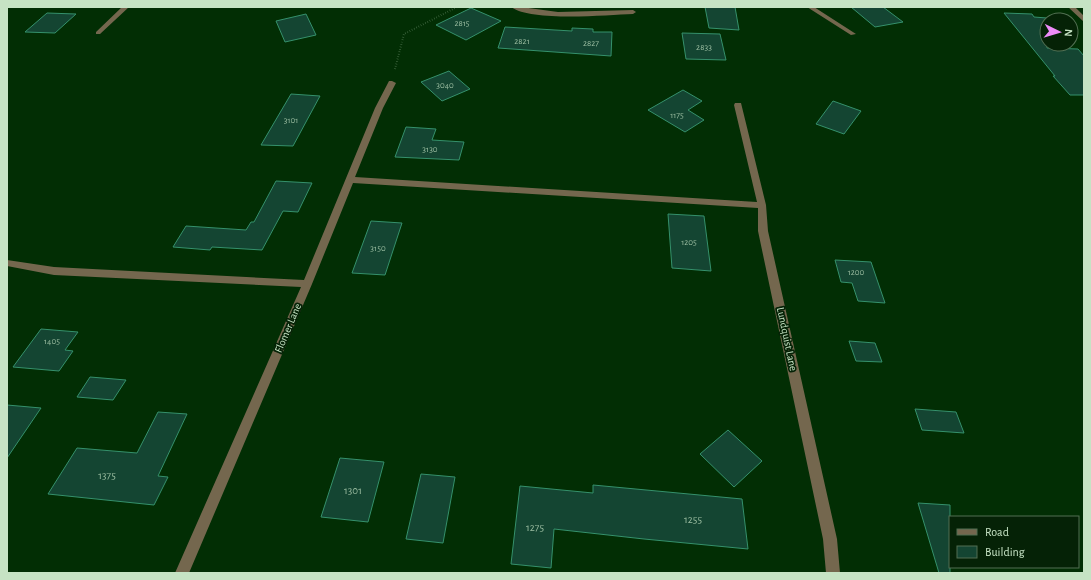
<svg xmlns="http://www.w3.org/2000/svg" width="1091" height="580" font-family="'Alegreya Sans',sans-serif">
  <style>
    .building { fill: #144532; stroke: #35916c }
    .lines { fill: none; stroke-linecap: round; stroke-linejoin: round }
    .path { stroke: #527853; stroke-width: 2; stroke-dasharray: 0.5 2; stroke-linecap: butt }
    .minor { fill: #74674e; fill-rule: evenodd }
    .labels { text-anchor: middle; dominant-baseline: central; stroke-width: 3.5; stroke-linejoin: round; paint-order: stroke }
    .number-label { font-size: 9px; fill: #9abca0 }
    .street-label { font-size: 11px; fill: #c6e3c4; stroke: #052206 }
    .near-number-label { font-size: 11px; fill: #9abca0 }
  </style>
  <rect width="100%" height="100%" fill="#022e04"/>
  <path class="building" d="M705,7H735L739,30L709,28Z
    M851,7H883L903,22L875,27Z
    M471,8L501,21L466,40L436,25Z
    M47,13L76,14L55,33L25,32Z
    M1004,13L1032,14L1034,17L1047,18V48L1078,49L1084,56V95H1070L1053,76H1055Z
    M306,14L316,35L285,42L276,21Z
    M505,27L572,31V28L593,29V32H612L611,56L498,48Z
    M682,33L720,34L726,60L686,59Z
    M449,71L470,89L442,101L421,82Z
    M683,90L702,101L688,110L704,120L685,132L648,110Z
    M291,94L320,96L293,146L261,145Z
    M833,101L861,111L844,134L816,124Z
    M406,127L436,129L432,140L464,142L459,160L395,157Z
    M276,181L312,183L298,212L283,211L262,250L212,247L210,250L173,247L186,226L246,230L251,222H254Z
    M668,214L704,216L711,271L672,268Z
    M371,221L402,223L385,275L352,273Z
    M835,260L871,262L885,303L858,301L852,283L841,282Z
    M41,329L78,332L65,350L73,351L59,371L13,367Z
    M849,341L875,343L882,362L856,361Z
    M90,377L126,380L113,400L77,397Z
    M7,405L41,408L7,458Z
    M915,409L956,412L964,433L922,430Z
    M158,412L187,414L158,476L168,477L154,505L48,494L77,448L137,453Z
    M728,430L762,461L734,487L700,454Z
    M340,458L384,462L368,522L321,517Z
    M421,474L455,477L443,543L406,539Z
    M593,485L742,499L748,549L644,539L554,529L551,568L511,564L520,486L593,493Z
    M918,503L950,505V573H939Z"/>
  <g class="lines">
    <path class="path" d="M395,69L404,34L457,7"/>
    <path class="minor" d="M122,7H129L100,34H96V32Z
      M511,7H521L558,12L633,10L636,12L633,14C606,15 532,22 511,7Z
      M807,7H814L856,34L851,35Z
      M1068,7H1075L1084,16V22Z
      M389,81H392L396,83L383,108L355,177L757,202L734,105L735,103H741L766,205L768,231L837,539L840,573H826L823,539L758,231V208L353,183L312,284L189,573H175L301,287L54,275L7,266V260L54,267L304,280L375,108Z"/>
  </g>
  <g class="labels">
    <g class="number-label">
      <text x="462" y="23">2815</text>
      <text x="522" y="41">2821</text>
      <text x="591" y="43">2827</text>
      <text x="704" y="47">2833</text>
      <text x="445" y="85">3040</text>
      <text x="677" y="115">1175</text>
      <text x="291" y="120">3101</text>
      <text x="430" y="149">3130</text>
      <text x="689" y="242">1205</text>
      <text x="378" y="248">3150</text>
      <text x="856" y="272">1200</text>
      <text x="52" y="341">1405</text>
    </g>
    <g class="street-label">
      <text transform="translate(288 328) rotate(-67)">Flomer Lane</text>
      <text transform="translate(787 339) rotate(78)">Lundquist Lane</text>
    </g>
    <g class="near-number-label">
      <text x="107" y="475">1375</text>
      <text x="353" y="490">1301</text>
      <text x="693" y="519">1255</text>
      <text x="535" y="527">1275</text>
    </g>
  </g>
  <rect width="1091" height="580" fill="none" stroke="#c6e3c4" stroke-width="16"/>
  <rect x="949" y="516" width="130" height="52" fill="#052206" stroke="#526f52"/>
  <rect x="957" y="529" width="20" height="6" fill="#74674e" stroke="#526f52"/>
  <text x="985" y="536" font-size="12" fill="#c6e3c4">Road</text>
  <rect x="957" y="546" width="20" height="12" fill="#144532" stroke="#526f52"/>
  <text x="985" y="556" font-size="12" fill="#c6e3c4">Building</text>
  <g transform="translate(1059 32) rotate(95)"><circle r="19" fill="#052206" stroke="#526f52"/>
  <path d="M0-3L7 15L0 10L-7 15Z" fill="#ee8cf8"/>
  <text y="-6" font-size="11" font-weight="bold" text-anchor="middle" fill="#c6e3c4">N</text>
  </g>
</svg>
